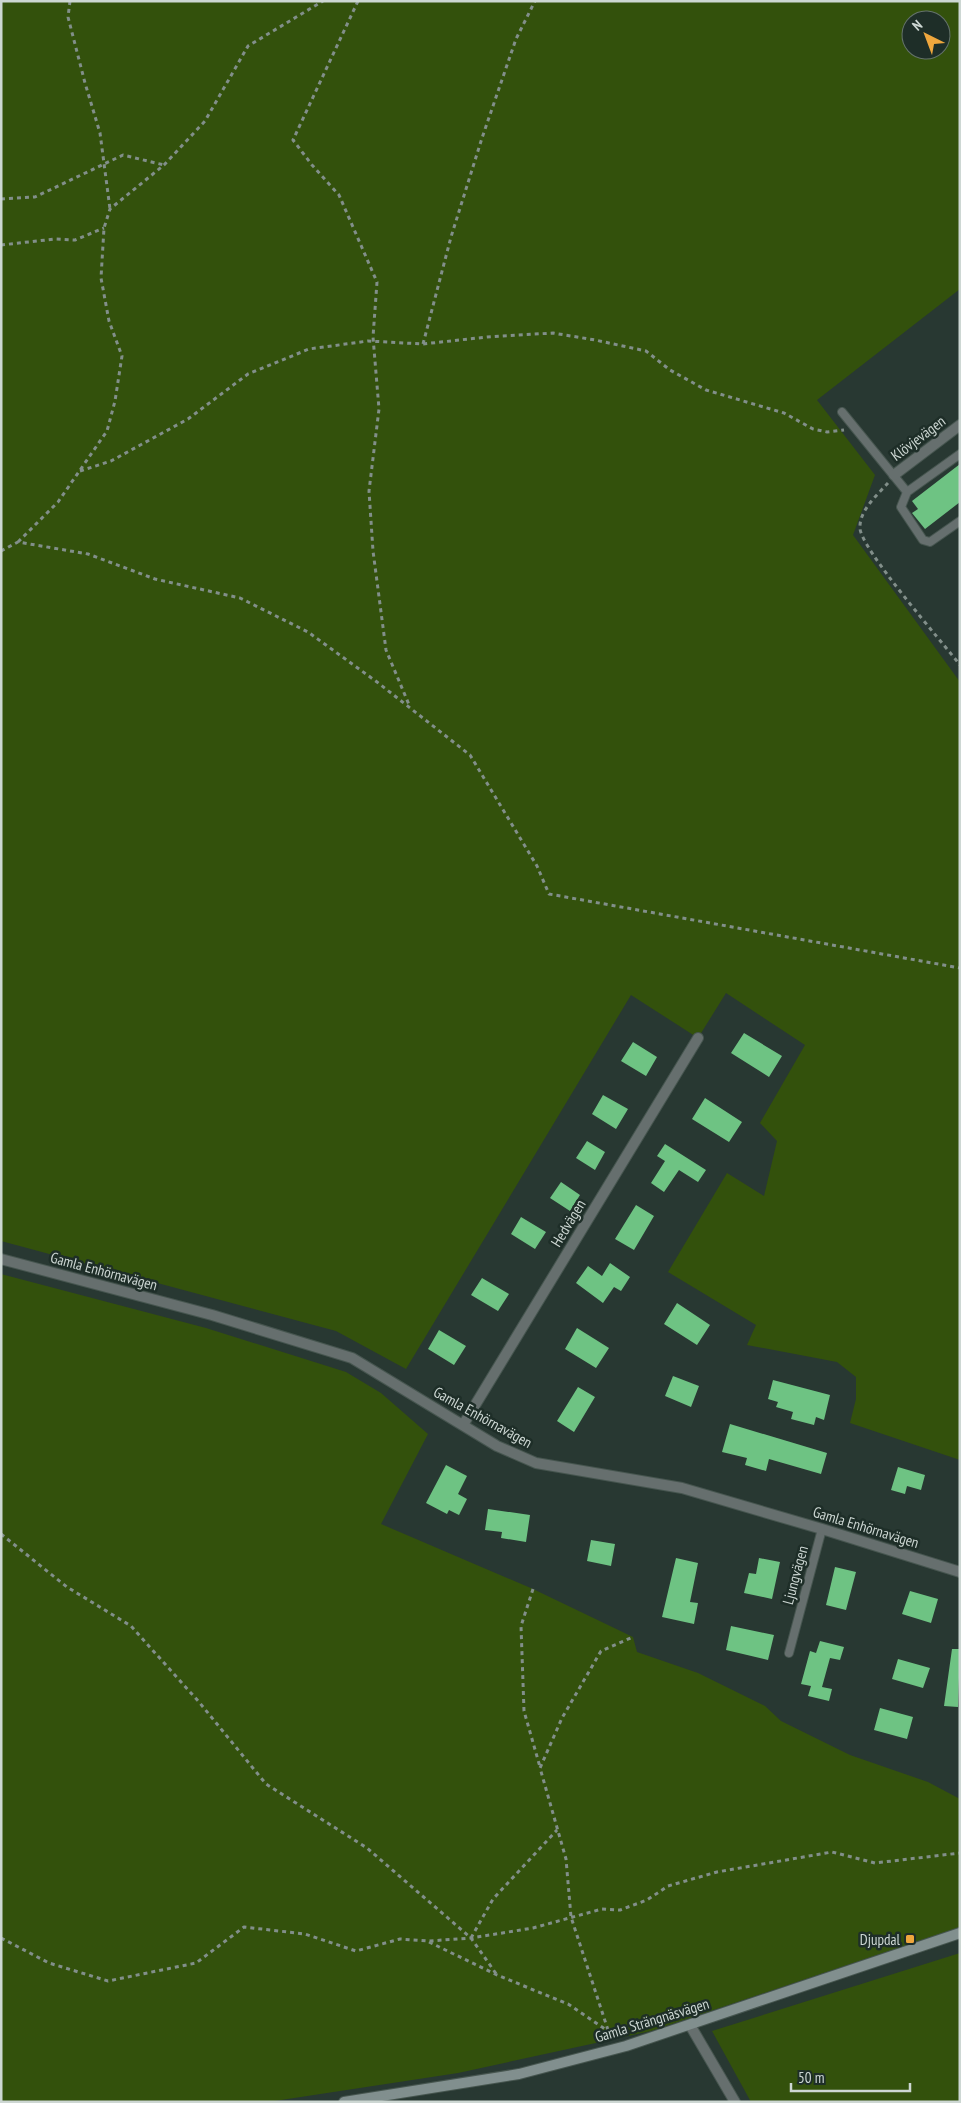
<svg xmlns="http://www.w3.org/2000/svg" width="961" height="2103" font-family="'PT Sans Narrow',sans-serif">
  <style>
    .green { fill: #33510c; fill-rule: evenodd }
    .building { fill: #6ec383 }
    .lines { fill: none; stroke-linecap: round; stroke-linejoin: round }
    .service-casing { stroke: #46554f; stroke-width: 10 }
    .minor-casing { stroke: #46554f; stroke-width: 12 }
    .secondary-casing { stroke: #46554f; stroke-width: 12 }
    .path { stroke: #828f8a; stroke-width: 3; stroke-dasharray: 4 4; stroke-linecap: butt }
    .service { stroke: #666f6e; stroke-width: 8 }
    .minor { stroke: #666f6e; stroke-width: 10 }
    .secondary { stroke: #818f8e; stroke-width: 10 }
    .poi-dot { fill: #efa73d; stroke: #1e2e28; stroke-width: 2 }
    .labels { text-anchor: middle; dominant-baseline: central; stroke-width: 5; stroke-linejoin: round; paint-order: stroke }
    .street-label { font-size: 15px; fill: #cdd7d3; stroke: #1e2e28 }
    .poi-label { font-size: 15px; fill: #cdd7d3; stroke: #1e2e28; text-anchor: end }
  </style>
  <rect width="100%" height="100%" fill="#283832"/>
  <path class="green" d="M1,1H960V289L817,400L875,475L853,535L960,682V1460L850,1423L856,1399V1377L837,1362L747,1345L756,1325L668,1272L727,1173L764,1196L777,1141L760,1123L805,1045L726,993L698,1038L631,995L406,1369L336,1331L1,1241ZM911,20H941V50H911Z
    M1,1274L206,1328L346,1372L381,1393L428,1434L381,1524L533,1589L633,1637L637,1652L698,1673L765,1706L781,1721L850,1755L928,1782L960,1799V1927L651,2031L458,2073L268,2102H1Z
    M960,1953V2102H751L712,2031Z"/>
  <path class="building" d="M960,464V502L925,529L912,513L918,509L912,501Z
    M744,1033L782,1056L769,1077L731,1053Z
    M633,1042L657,1057L646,1076L621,1061Z
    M603,1095L628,1109L616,1129L592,1114Z
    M705,1098L742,1122L729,1142L692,1119Z
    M587,1141L605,1152L595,1170L576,1158Z
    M665,1144L706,1170L698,1182L679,1170L664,1192L651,1183L665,1161L657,1156Z
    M561,1182L580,1195L570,1211L550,1198Z
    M636,1205L654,1216L634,1250L615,1239Z
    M521,1217L546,1232L535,1249L511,1234Z
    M610,1263L630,1277L621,1291L614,1287L603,1303L576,1283L588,1266L602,1276Z
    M482,1278L509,1294L498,1311L471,1295Z
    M677,1303L710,1325L697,1345L664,1324Z
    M577,1328L609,1348L596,1368L565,1349Z
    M439,1330L466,1346L454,1365L428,1349Z
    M673,1376L699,1386L691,1407L665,1396Z
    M773,1380L830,1395L824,1420L816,1417L814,1425L791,1419L793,1412L776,1407L778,1402L768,1399Z
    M578,1387L595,1397L574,1432L557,1421Z
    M730,1424L827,1453L821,1474L769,1459L766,1471L745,1465L747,1458L722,1452Z
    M446,1465L467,1476L458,1494L467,1499L459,1515L449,1510L447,1514L426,1503Z
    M898,1467L925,1475L921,1490L907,1486L905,1494L891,1490Z
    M488,1509L530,1515L526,1542L501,1538L502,1532L485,1530Z
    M591,1540L615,1544L611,1566L587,1561Z
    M676,1558L698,1563L690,1602L698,1603L694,1624L662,1617Z
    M759,1558L780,1562L772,1599L744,1593L749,1573L756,1574Z
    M835,1567L856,1572L846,1610L826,1605Z
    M910,1591L938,1599L931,1623L902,1614Z
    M731,1626L774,1635L768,1660L726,1650Z
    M820,1641L844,1647L840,1660L830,1658L822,1687L832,1689L829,1701L808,1696L811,1686L801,1684L810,1651L816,1653Z
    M952,1649H960L958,1707L944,1706Z
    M898,1659L930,1668L923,1688L892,1679Z
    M880,1708L913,1717L907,1739L874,1730Z"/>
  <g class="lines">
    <g class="service-casing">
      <path id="service" d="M842,412L907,492
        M960,454L907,492L901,507L923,540L930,542L960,521
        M789,1653L822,1529"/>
    </g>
    <g class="minor-casing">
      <path id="minor" d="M894,475L960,425
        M1,1259L212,1315L352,1358L497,1446L536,1463L682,1488L822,1529L960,1572
        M463,1425L698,1038
        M690,2025L735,2102"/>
    </g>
    <g class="secondary-casing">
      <path id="secondary" d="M344,2102L519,2074L626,2046L960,1933"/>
    </g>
    <path class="path" d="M70,1L68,17L85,83L100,133L110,209
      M358,1L293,140L312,165L339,195L377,282L373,337L379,409L369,491L373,551L386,650L410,707
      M1,199L35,197L123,155L164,165
      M1,245L55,239L75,240L104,228
      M423,344L451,237L482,138L516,39L535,1
      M80,471L111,461L188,419L248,374L309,349L368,341L423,344L487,337L553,333L595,340L646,351L670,370L706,390L784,413L813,429L827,432L844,430
      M888,483C877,495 859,511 860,528C860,548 943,643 960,665
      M18,542L58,502L107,431L115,401L122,356L109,321L101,278L104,228L110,209L164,165L205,121L248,46L323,1
      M1,551L18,542L88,554L155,579L240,598L308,632L377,682L470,755L537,866L549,894L960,968
      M1,1534L67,1587L131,1626L199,1702L266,1784L367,1848L471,1938L497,1975
      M533,1589L521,1626L524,1711L540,1767
      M1,1938L49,1963L108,1981L196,1963L244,1927L305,1934L356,1951L400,1939L429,1941L471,1938L533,1928L602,1909L620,1910L647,1900L668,1886L717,1872L832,1852L875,1863L960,1853
      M471,1938L493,1899L557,1830
      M429,1942L497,1975L568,2004L615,2036
      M608,2030L571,1917L566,1859L540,1768L562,1718L601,1651L633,1637"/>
    <use href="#service" class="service"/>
    <use href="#minor" class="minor"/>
    <use href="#secondary" class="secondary"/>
  </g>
  <rect class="poi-dot" x="905" y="1934" width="10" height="10" rx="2.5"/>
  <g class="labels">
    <g class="street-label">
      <text transform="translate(918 438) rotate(-37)">Klövjevägen</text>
      <text transform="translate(568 1223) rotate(-59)">Hedvägen</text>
      <text transform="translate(104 1271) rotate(15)">Gamla Enhörnavägen</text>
      <text transform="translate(483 1417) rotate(29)">Gamla Enhörnavägen</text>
      <text transform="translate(866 1527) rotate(17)">Gamla Enhörnavägen</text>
      <text transform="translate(795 1575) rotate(-75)">Ljungvägen</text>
      <text transform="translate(652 2020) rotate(-17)">Gamla Strängnäsvägen</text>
    </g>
    <g class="poi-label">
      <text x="900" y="1939">Djupdal</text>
    </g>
  </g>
  <rect width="961" height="2103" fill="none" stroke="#cdd7d3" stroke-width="5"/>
  <g transform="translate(926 35) rotate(318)"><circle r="24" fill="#1e2e28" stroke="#64726c"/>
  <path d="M0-4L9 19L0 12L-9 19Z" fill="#efa73d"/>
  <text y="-8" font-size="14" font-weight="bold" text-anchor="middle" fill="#cdd7d3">N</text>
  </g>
  <path d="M791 2083v8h119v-8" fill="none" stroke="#cdd7d3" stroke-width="2.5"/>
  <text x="798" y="2083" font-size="15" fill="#cdd7d3" stroke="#1e2e28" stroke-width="4" paint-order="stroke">50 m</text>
</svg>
